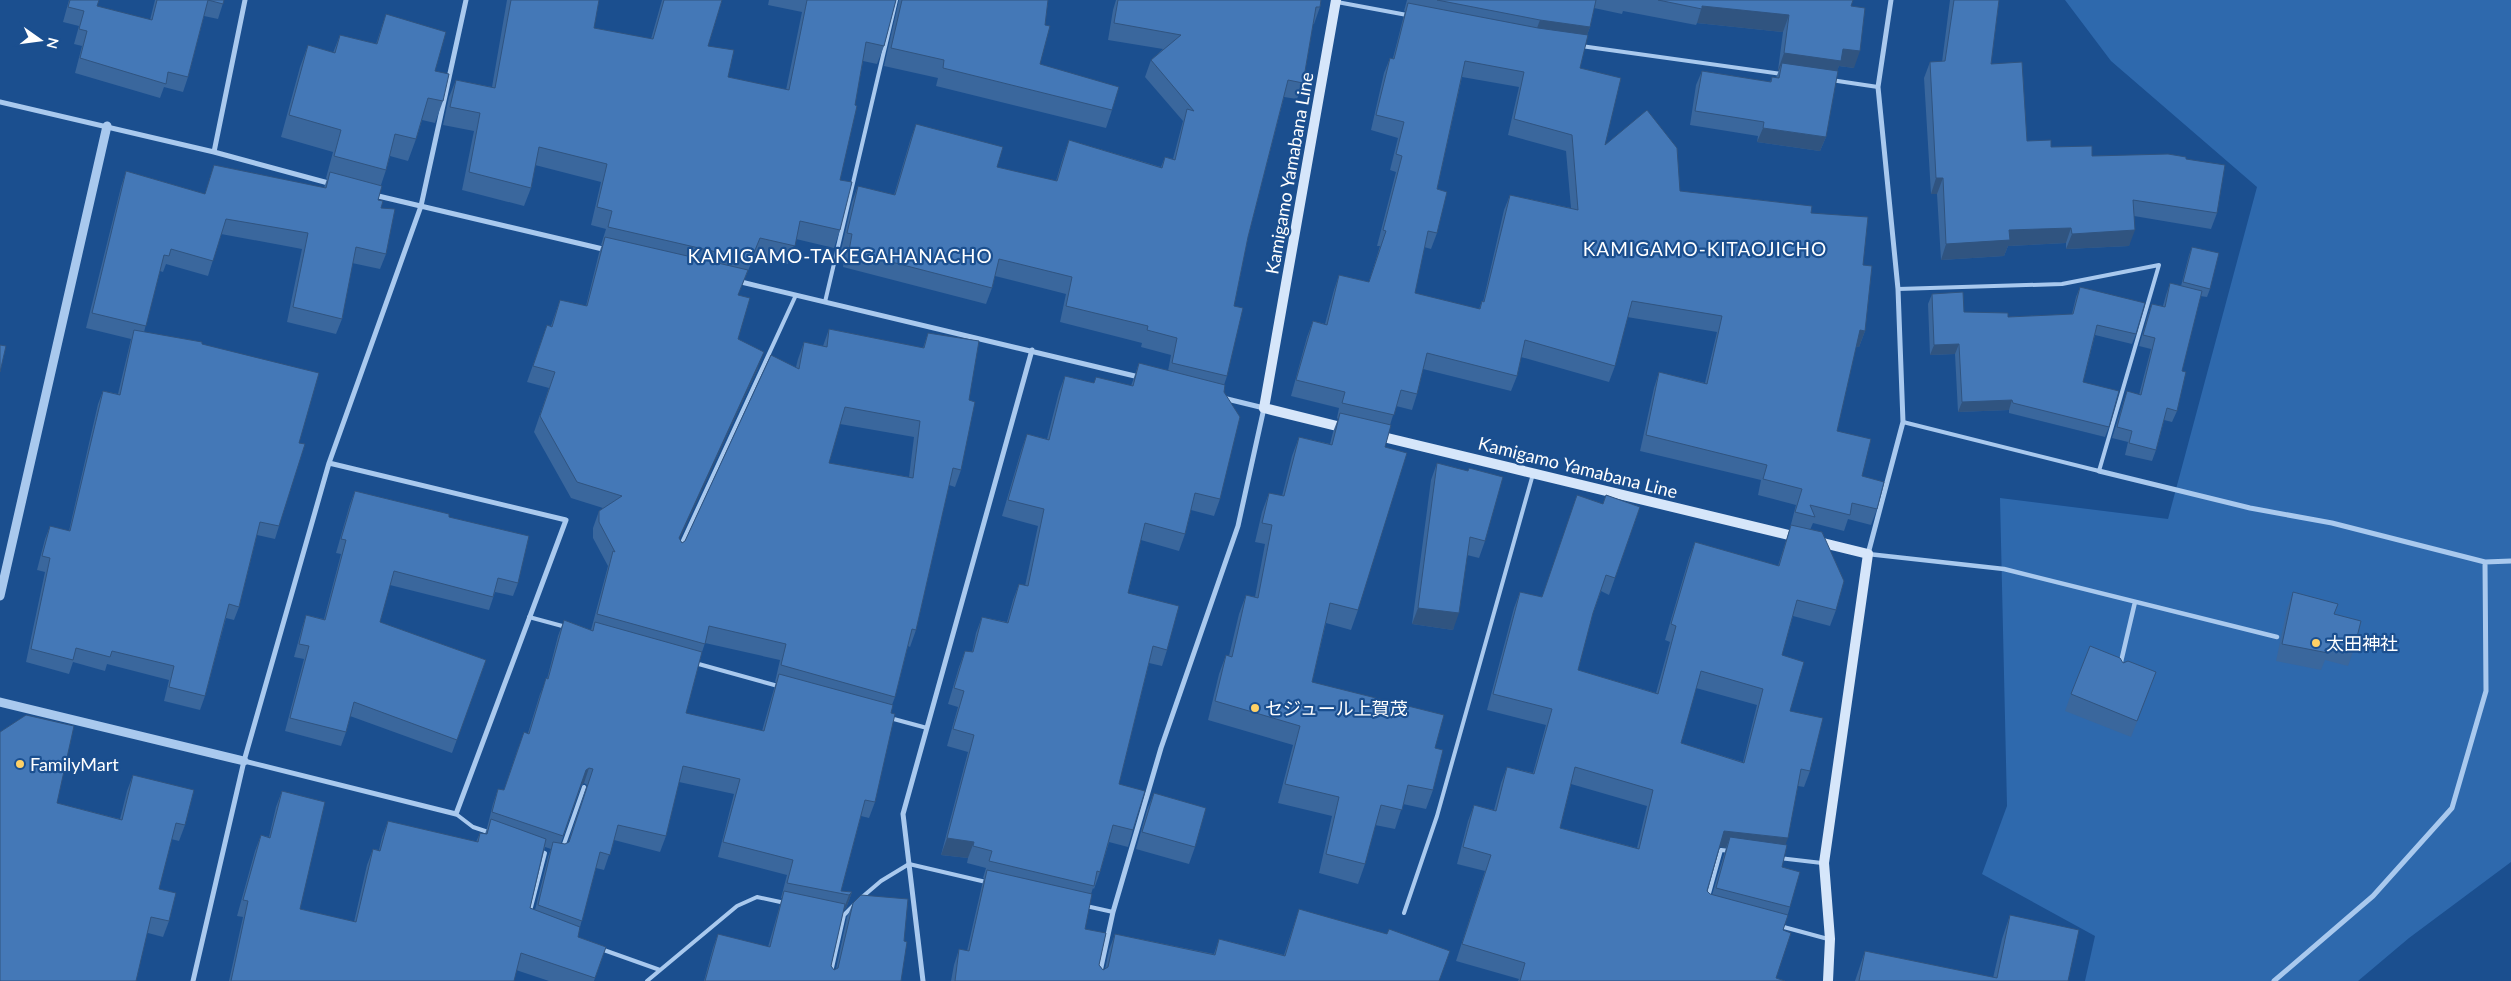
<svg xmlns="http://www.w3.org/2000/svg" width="2511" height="981" font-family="Lato,'Noto Sans JP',sans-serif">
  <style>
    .green { fill: #2e69ad }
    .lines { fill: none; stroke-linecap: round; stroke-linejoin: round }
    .service { stroke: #a9c9ee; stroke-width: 4 }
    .pedestrian { stroke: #a9c9ee; stroke-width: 4.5 }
    .minor { stroke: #a9c9ee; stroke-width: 5 }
    .tertiary { stroke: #a9c9ee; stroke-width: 9 }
    .secondary { stroke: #d6e6fa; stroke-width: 10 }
    .wall { fill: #3a679d; fill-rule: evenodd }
    .shaded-wall { fill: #305480 }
    .building { fill: #4478b7; stroke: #305480; fill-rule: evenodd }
    .poi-dot { fill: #ffd166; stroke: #1b4f8f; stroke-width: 2 }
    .labels { text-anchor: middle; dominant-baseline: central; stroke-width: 4.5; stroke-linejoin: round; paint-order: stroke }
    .street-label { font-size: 18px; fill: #fff; stroke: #1b4f8f }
    .poi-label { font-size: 18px; fill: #fff; stroke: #1b4f8f; text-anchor: start }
    .neighbourhood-label { font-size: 19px; letter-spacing: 1px; fill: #fff; stroke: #1b4f8f }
  </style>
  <rect width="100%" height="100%" fill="#1b4f8f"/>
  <path class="green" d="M2065,0H2511V862L2409,938L2358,981H2085L2095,936L1982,874L2007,806L2000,498L2168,519L2257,187L2111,61Z"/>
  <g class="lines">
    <path class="service" d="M1337,2L1407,15
      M1581,46L1782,74
      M1831,80L1878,87
      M1898,289L2062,284L2159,265L2099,471L1903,422
      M825,302L896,0
      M680,547L796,295
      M529,617L566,627
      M695,663L778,686
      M890,718L927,728
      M456,814L473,827L491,833
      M563,847L584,787
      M1779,858L1822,863
      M1708,897L1721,850L1730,851
      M861,898L881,881L909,864L986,882
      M1086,906L1113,912
      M530,911L545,853L540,851
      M1404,913L1437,816L1533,474
      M838,914L844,915L854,905
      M1780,926L1828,939
      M601,949L660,970
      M647,981L737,906L757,897L785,903
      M829,981L844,915"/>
    <path class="pedestrian" d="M1868,554L2004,569L2277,637
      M2120,666L2135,602"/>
    <path class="minor" d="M0,102L214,152L332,184
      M214,152L245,0
      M374,195L607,250
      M737,281L1139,377
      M2099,471L2250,508L2332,523L2485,562L2511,561
      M1868,554L1903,422L1898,289L1878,87L1891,0
      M244,761L456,814L566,520L329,463
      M193,981L244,761L329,463L421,206L466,0
      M923,981L903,814L1032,350
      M1098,981L1113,912L1161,748L1238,526L1264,408L1223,398
      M2274,981L2373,896L2452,808L2486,691L2485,562"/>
    <path class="tertiary" d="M0,596L107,126
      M0,702L244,761"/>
    <path class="secondary" d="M1336,0L1264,408L1349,429
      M1375,435L1801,538
      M1815,541L1868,554L1824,863L1830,939L1828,981"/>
  </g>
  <path class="wall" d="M69,0H99L97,6L150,20L155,0H224L218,19L204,16L188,77L183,92L164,87L160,98L75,73L82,46L74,44L79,26L63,22Z
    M507,0H599L594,28L651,39L662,0H722L708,46L728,77L786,90L802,12L768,5L769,0H896L884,46L877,64L863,61L840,180V230L834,248L796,239L788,264L754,256L745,278L738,295V339L758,368L679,539L682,543L685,541L796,367L798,359L804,342L823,346L829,329L923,348L928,333L969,400L961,470L955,487L949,485L916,630L910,647L908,646L895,697L892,705L875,802L869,818L861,816L841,891L852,892L846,908L843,911L831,966L834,970L836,969L847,917L853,903L904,941L901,981H704L713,948L718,934L768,947L782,898H781L787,875L718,857L734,794L679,782L666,836L660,852L614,840L604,870L596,868L580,927L578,937L606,947L594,981H549L516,970L514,981H229L243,917L237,916L255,851L261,835L269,837L276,807L282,791L300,909L354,922L367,865L373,849L379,850L382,837L388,821L476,842L480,833L485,834L487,828L493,804L498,789L504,790L518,748L528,733L540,694L547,679L558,636L564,620L591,630L608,566L593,538V528L599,511L603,508L571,498L534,432L549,388L527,382L547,325L551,326L560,300L586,306L599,253L602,245H601L606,229L591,225L601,182L535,165L531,188L524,206L462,190L474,131L443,125L449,97L456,80L492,87ZM840,424L914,437L909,477L829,463ZM705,643L780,660L775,682H776L762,731L686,713L702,652ZM584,783L587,785L568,843L565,844L561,843L581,786ZM545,847L551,849L548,857L535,910L530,908Z
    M899,0H1048L1040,64L1112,110L1106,128L936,86L938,78L884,66Z
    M1116,0H1321L1320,7L1314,24H1313L1303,83L1297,99L1284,97L1248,237L1234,306L1227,376L1224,385V392L1220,499L1214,516L1191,510L1185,534L1179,551L1141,540L1128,593L1167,650L1162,666L1149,663L1119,784L1133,830L1128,847L1109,842L1100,872L1094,889L1093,888L1091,894L1085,929L1099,965L1103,970L1105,969L1109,950L1115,934L1214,954L1219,939L1284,955L1299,909L1439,981H951L954,965L959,949L967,951L982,885L984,878H983L986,868L967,863L968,858L941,855L968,752L947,746L958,707L948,704L959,667L965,651L972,652L976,633L982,617L1007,622L1013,600L1019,584L1025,586L1038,526L1002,516L1021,451L1027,434L1047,439L1059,392L1065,376L1094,383L1131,386L1139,363L1168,371L1171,355L1141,347L1142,343L1060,322L1066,294L995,276L992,288L986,304L843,267L846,251L841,250L852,202L858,186L894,195L910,141L916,124L997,167L1056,181L1063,157L1069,140L1161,167L1165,157L1173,159L1183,121L1145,77L1151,60L1163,49L1108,40L1113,10Z
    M1407,0H1853L1851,6L1854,68L1839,66L1837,70L1826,137L1820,151L1757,142L1758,136L1690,125L1696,85L1702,71L1770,82L1772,77L1776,78L1779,70H1778L1783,32L1697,23L1696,25L1623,11L1622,14L1594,8L1590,27L1587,35L1580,68L1605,145L1680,191L1811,213L1863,265L1865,331L1859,347L1856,346L1837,431L1862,476L1877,509L1871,525L1848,519L1844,531L1813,523L1810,530L1836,610L1830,626L1793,616L1782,655L1790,711L1810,771L1804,787L1798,786L1785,845L1782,867L1790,907L1783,930L1776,978L1785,981H1518L1519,979L1456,961L1485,871L1457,864L1468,821L1474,805L1494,810L1501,783L1507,767L1533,773L1546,725L1487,710L1514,608L1520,592L1541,597L1603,504L1606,495L1640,507L1609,595L1601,591L1593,613L1578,670L1656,693L1670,642L1665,640L1689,558L1695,542L1778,566L1790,528L1796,505L1758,495L1761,480L1640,451L1654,388L1659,372L1705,383L1717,332L1627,317L1615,366L1609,382L1521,357L1517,376L1511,391L1423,369L1417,394L1412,410L1396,406L1390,425L1385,447L1358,610L1351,630L1326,623L1312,682L1435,748L1433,790L1426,809L1403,804L1395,829L1375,825L1365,864L1358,884L1319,873L1332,816L1278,803L1293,745L1208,720L1219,674L1226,655L1229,656L1239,614L1246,595L1255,597L1265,544L1255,542L1262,512L1269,493L1282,496L1292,456L1299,437L1330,444L1333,432L1338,419L1337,418L1339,408L1291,396L1307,337L1313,321L1325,324L1334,290L1339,275L1369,282L1380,246H1377L1396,172L1390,170L1398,138L1371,130L1384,73L1390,58H1393L1403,19L1405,11H1404ZM1462,77L1519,87L1508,135L1566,151L1571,208L1510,195L1504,210L1483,302L1482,301L1479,309L1415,293L1424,247L1431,249L1437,233V189ZM1696,688L1757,705L1743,762L1681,743ZM1571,784L1647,806L1637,848L1560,828ZM1720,847L1726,848L1712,895L1710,894L1707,891Z
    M1950,0H1999L1991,64L2027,141L2051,147L2092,156L2186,159L2217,213L2211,229L2134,216L2129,246L2066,249V243L2008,246L2004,256L1941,260L1937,194H1931L1924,78L1930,62H1942Z
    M386,14L435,71L443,101L435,123L422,120L416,139L408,161L390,156L386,170L381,185L378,200L381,208L386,254L380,269L352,263L342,319L336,334L287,322L302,249L221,234L208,276L166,264L163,272L160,271L144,332L202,344L299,443L279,526L275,539L257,535L239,607L234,620L226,618L205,696L200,710L164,701L169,680L107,664L105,671L73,662L69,674L26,662L45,572L37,570L45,539L50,526L69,531L98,404L103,391L118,394L131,339L86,328L121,187L126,171L205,194L214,165L324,188L327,179L326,178L333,152L281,137L300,67L308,45L333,53L340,35L376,44Z
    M2192,247L2210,289L2207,297L2200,296L2182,371L2177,411L2172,422L2164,420L2156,450L2152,461L2125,455L2128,442L2112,438L2127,391L2139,395L2151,349L2139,346L2148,315L2152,304L2163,306L2166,295L2170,283L2181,286L2189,255Z
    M2080,287L2136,334L2132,344L2095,335L2083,382L2109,427L2105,437L2009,413V410L1958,412L1955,354L1930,355L1928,304L1932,294L1964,312L2008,317L2072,314L2076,297Z
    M1437,463L1485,541L1479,558L1467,555L1453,630L1412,624L1431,480Z
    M355,491L449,517L518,583L513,596L495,592L489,610L390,585L380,622L486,660L452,753L350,716L346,732L341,746L285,731L304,659L294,657L302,628L306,615L324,619L341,554L336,553L350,504Z
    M2293,592L2334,614L2354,649L2348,666L2325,660L2321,670L2276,661L2287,609Z
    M2123,663L2150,689L2131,737L2065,711L2071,694Z
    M133,775L185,825L179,841L171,839L159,889L169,921L163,937L148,933L57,803L120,819L127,791Z
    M1154,793L1195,847L1189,864L1136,849L1147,810Z
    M2010,915L2068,981H1855L1865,951L1993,978L2002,939Z"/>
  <path class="shaded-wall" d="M1702,6L1789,15L1783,32L1697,23Z
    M1540,20L1590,27L1584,43L1534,36Z
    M1843,49L1860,51L1854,68L1839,66L1835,77L1782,63L1779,70H1778L1784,53Z
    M1763,128L1826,137L1820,151L1757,142Z
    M1936,178H1943L1937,194H1931Z
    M2071,228L2066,243L2008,246L2004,256L1941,260L1946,244L2009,230Z
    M2135,230L2129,246L2066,249L2072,234Z
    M1860,330L1865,331L1859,347L1854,346Z
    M1959,344L1955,354L1930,355L1934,345Z
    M764,352L758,368L673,554L679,538Z
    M2012,400L2009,410L1958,412L1962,402Z
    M1418,608L1459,613L1453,630L1412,624Z
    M589,768L584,783L580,786L586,770Z
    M1724,831L1788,838L1782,854L1730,837L1726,848L1719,847Z
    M947,838L974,842L968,858L941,855Z
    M852,892L846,908L843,911L849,895Z"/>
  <path class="building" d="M70,0H99L97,6L152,20L157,0H224L223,4L208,0L188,77L168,72L166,84L80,58L87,31L79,29L84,11L68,7Z
    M511,0H599L594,28L653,39L664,0H722L708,46L734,50L728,77L789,90L807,0H896L884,46L866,42L855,105L857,106L840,180L852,182L840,230L800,221L795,246L760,238L751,260L608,227L612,211L597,207L607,164L539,147L531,188L469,172L480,113L450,107L456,80L495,88Z
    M902,0H1048L1045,25L1050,26L1040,64L1119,87L1112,110L943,68L944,60L891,48Z
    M1118,0H1321L1320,7H1316L1303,83L1288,80L1248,237L1234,306L1243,308L1227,376L1172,363L1177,338L1147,330L1148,326L1066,306L1072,277L999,259L992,288L849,251L852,234L847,233L858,186L895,195L916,124L1003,147L997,167L1057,181L1069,140L1162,168L1165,157L1175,160L1187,109L1194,111L1151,60L1181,35L1114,23Z
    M1437,0H1596L1590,27L1540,20Z
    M1658,0H1853L1851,6L1865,8L1860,51L1843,49L1841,61L1784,53L1789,15L1702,6V9Z
    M1954,0H1999L1991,64L2022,62L2027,141L2051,140V147L2092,146V156L2168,154L2186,157V159L2225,165L2217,213L2133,200L2135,230L2072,234L2071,228L2009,230L2010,240L1946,244L1943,178H1936L1930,62L1945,61Z
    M1408,3L1538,28L1588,35L1580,68L1621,78L1605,145L1647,110L1677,148L1680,191L1812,206L1811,213L1868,217L1863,265L1872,266L1865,331L1860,330L1837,431L1871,439L1862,476L1884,482L1877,509L1852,503L1850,515L1810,505L1815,517L1795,512L1802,489L1763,479L1767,465L1646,435L1659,372L1707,384L1722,316L1632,301L1615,366L1525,340L1517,376L1427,353L1417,394L1401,390L1394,415L1342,403L1345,392L1296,380L1313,321L1327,325L1339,275L1369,282L1386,231L1383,230L1402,156L1396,154L1404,122L1376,115L1390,58L1394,59ZM1465,61L1524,72L1514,119L1572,135L1578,210L1510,195L1484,302L1482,301L1480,309L1415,293L1428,231L1437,233L1447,192L1437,189Z
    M386,14L446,32L435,71L449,74L443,101L428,98L416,139L395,134L386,170L334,156L341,130L289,115L308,45L335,53L340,35L377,44Z
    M1782,63L1838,71L1826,137L1763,128L1764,122L1695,111L1702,71L1771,82L1772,77L1779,78Z
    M214,165L326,188L330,172L382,186L378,200L383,201L381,208L395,209L386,254L356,247L342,319L293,307L308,233L226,219L213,261L171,249L169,256L164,255L146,326L92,313L126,171L205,194Z
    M605,237L748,270L738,295L750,298L738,339L764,352L679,538L682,543L685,541L771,355L799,369L804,342L827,347L829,329L924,348L928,333L979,341L969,400L975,402L961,470L953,468L916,630L912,629L895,697L781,665L786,644L709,626L705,644L597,614L613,551L615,552L599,522V511L622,496L577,482L540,416L555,372L533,366L547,325L552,327L560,300L587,306ZM845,407L920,421L913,478L829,463Z
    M2192,247L2219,253L2210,289L2183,282Z
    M2170,283L2202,291L2182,371L2186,372L2177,411L2167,408L2156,450L2129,443L2132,431L2117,427L2127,391L2141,395L2155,338L2143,335L2152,304L2165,307Z
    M2080,287L2145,303L2136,334L2097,325L2083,382L2119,391L2109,427L2013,403L2012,400L1962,402L1959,344L1934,345L1932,294L1963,292L1964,312L2008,313V317L2073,314Z
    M134,330L202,342V344L319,373L299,443L305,444L279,526L260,522L239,607L229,604L205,696L169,687L174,666L112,651L110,657L76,648L73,660L31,649L50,558L42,556L50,526L70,531L103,391L120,395Z
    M0,345L6,346L0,372Z
    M1139,363L1225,385L1224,392L1240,417L1220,499L1195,493L1185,534L1145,523L1128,593L1179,606L1167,650L1153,646L1119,784L1145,791L1133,830L1113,825L1100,872L1097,871L1094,886L989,861L992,851L973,846L974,842L947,838L974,735L953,729L964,691L954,688L965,651L973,652L982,617L1008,623L1019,584L1028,586L1044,509L1008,500L1027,434L1049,440L1065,376L1094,383L1096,377L1133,386Z
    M1340,413L1391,425L1385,447L1407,453L1358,610L1330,603L1312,682L1444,715L1435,748L1443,750L1433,790L1408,785L1402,810L1381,805L1365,864L1326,854L1339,797L1285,784L1300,726L1215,701L1226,655L1232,657L1246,595L1258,598L1272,525L1262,523L1269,493L1284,496L1299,437L1332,445Z
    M1437,463L1468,471L1469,468L1503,477L1485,541L1470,537L1459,613L1418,608Z
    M355,491L449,514V517L529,536L518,583L498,578L493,597L394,571L380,622L486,660L457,740L354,702L346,732L290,718L309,646L299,644L306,615L325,620L346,540L341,539Z
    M1577,495L1603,504L1606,495L1640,507L1615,578L1606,575L1593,613L1578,670L1658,694L1676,626L1671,624L1695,542L1779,566L1791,525L1822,532L1844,581L1836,610L1797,600L1782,655L1804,662L1790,711L1823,718L1810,771L1801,769L1788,838L1724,831L1707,891L1710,894L1788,915L1783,930L1791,933L1776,978L1785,981H1520L1525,963L1462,944L1491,855L1463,847L1474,805L1496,811L1507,767L1534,774L1552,709L1493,694L1520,592L1542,597ZM1701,671L1763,689L1744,763L1681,743ZM1575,767L1653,790L1639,849L1560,828Z
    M2293,592L2338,604L2334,614L2361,621L2354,649L2331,643L2328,653L2282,644Z
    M564,620L593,631L595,622L702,652L686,713L764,731L779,674L893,705L891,713L895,714L875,802L865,800L841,891L852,892L849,895L787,883L793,860L723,842L740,779L683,766L666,836L618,825L610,855L600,852L582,921L538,905L553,842L565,844L569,842L593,769L589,768L586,770L563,836L492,812L498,789L504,790L524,732L529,734L546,678L548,679Z
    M2090,646L2120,658L2123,663L2128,661L2156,672L2137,721L2071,694Z
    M26,715L74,726L57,803L122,820L133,775L194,790L185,825L176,823L159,889L176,893L169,921L151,917L136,981H0V732Z
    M282,791L325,802L300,909L356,922L373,849L380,851L388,821L478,842L480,833L487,834L491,819L546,839L530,908L580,927L578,937L606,947L595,978L521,953L514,981H231L248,901L243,900L261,835L270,838Z
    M1154,793L1206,808L1195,847L1142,832Z
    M1730,837L1787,845L1782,867L1800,872L1790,907L1716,888Z
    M987,870L1092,894L1085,929L1106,933L1099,965L1103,970L1108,967L1115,934L1215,955L1219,939L1285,956L1299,909L1387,934L1389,929L1450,951L1439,981H955L959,949L969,951Z
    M784,891L845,904L831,966L834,970L838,968L853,903L861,895L908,899L904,941L907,942L901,981H705L718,934L770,947Z
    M2010,915L2079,930L2068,981H1859L1865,951L1997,978Z"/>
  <g class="poi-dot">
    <circle cx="2316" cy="643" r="5"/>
    <circle cx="1255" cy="708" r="5"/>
    <circle cx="20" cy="764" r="5"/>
  </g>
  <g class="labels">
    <g class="street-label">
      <text transform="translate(1289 173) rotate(-80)">Kamigamo Yamabana Line</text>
      <text transform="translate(1578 467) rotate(14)">Kamigamo Yamabana Line</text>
    </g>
    <g class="poi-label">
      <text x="2326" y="643">太田神社</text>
      <text x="1265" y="708">セジュール上賀茂</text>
      <text x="30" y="764">FamilyMart</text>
    </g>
    <g class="neighbourhood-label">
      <text x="1705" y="248">KAMIGAMO-KITAOJICHO</text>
      <text x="840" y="255">KAMIGAMO-TAKEGAHANACHO</text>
    </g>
  </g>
  <g transform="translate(40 40) rotate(104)" stroke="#1b4f8f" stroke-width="4" paint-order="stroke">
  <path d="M0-4L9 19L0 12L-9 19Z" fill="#ffffff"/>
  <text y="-8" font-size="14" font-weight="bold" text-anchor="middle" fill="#ffffff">N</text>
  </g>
</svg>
